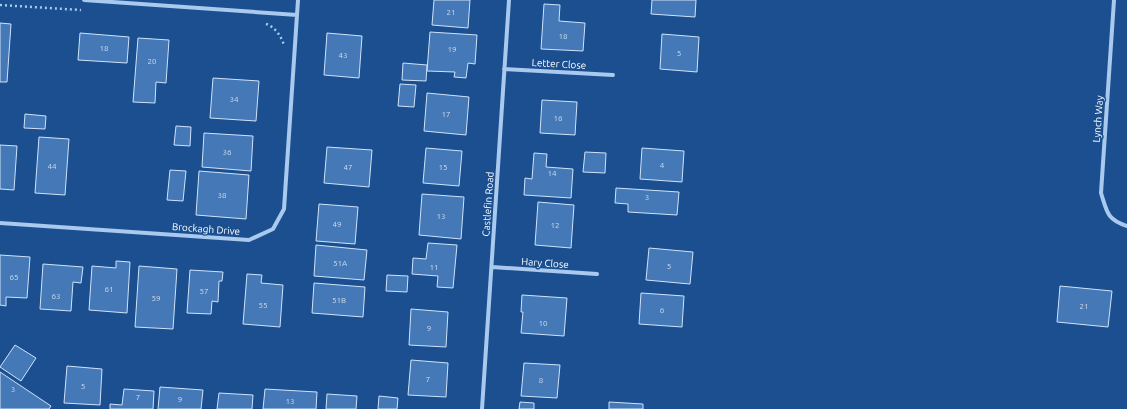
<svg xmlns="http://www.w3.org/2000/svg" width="1127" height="409" font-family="Ubuntu,sans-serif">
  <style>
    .building { fill: #4478b7; stroke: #cfe3fa }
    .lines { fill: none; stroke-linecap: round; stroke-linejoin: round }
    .path { stroke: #a9c9ee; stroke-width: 2.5; stroke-dasharray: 2 3; stroke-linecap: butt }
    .street { stroke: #a9c9ee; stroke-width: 4 }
    .labels { text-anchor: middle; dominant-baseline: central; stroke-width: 3; stroke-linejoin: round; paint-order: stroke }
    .number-label { font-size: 8px; fill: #d0dded }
    .street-label { font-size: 10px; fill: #fff; stroke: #1b4f8f }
  </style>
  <rect width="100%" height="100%" fill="#1b4f8f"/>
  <path class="building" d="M434,0H470L468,28L432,25Z
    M652,0H696L695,17L651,14Z
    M544,4L560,5L559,21L585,23L583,51L541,49Z
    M0,23L11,24L7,82H0Z
    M430,32L477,35L475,64L468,63L466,78L454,77L455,72L427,71Z
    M80,33L129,37L127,63L78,60Z
    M327,33L362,36L359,78L324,75Z
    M662,34L699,37L697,72L660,69Z
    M138,38L169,40L166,83L156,82L155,103L133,102Z
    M403,63L427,65L426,81L402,80Z
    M213,78L259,81L256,121L210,118Z
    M400,84L416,85L414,107L398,106Z
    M427,93L469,97L466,135L424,131Z
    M542,100L577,102L575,135L540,133Z
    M25,114L46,116L45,129L24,128Z
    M176,126L191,127L190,146L174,145Z
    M204,133L253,136L251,171L202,167Z
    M39,137L69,139L65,195L35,193Z
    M0,145L17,146L14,190L0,189Z
    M327,147L372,150L369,187L324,183Z
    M426,148L462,151L459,186L423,183Z
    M642,148L684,151L682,182L640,179Z
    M585,152L606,153L605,173L583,172Z
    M534,153L547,154L546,167L573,169L571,198L524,195L525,178L532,179Z
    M170,170L186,171L183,201L167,200Z
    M199,171L249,175L246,219L196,215Z
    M616,188L679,192L677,215L628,212V204L615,203Z
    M422,194L464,197L461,239L419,235Z
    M538,202L574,205L571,248L535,245Z
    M319,204L358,207L355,244L316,241Z
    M428,243L457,245L453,288L437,287L438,276L412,274L413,258L426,259Z
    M316,245L367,250L364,280L314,276Z
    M649,248L693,252L690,284L646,280Z
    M0,255L30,257L27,298L6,297V306L0,305Z
    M116,261L130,262L127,313L89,310L92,266L116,268Z
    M43,264L83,267L81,283L73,282L71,311L40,309Z
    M139,266L177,269L173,329L135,327Z
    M190,270L223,272L222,281H219L218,302L212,301L211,314L187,313Z
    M247,274L262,275L261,283L283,285L280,327L243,324Z
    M387,275L408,276L407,292L386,291Z
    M314,283L365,287L363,317L312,313Z
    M1060,286L1112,291L1108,327L1057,322Z
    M641,293L684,296L682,327L639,324Z
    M522,295L567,298L564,336L521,333L523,312H521Z
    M411,309L448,312L446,347L409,345Z
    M15,345L36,358L21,381L0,367Z
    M411,360L448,363L446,397L408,395Z
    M524,363L560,365L557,398L521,396Z
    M67,366L102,369L100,405L64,403Z
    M0,372L51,406L49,409H0Z
    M160,387L203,390L201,409H158Z
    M124,389L154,391L153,409H110V404L122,405Z
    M265,389L317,392L316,409H263Z
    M219,393L253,395L252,409H217Z
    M327,394L357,396L356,409H326Z
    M379,396L398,398L397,409H378Z
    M520,402L534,403V409H519Z
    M609,402L643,404V409H609Z"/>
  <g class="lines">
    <path class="path" d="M0,5L81,10
      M266,24C275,27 281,36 284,45"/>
    <path class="street" d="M84,0L297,15
      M1114,0L1101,193C1107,212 1107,220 1127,226
      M504,69L613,75
      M0,223L249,240L273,229L284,209L298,0
      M492,267L597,274
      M482,409L509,0"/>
  </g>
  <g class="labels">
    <g class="number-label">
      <text x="451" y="12">21</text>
      <text x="563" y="36">18</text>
      <text x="104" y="48">18</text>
      <text x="452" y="49">19</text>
      <text x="679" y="53">5</text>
      <text x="343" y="55">43</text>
      <text x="152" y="61">20</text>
      <text x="234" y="99">34</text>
      <text x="446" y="114">17</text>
      <text x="558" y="118">16</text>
      <text x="227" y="152">36</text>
      <text x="662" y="165">4</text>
      <text x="52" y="166">44</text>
      <text x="348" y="167">47</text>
      <text x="443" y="167">15</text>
      <text x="552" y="173">14</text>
      <text x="222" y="195">38</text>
      <text x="647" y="197">3</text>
      <text x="441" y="216">13</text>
      <text x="337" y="224">49</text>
      <text x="555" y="225">12</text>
      <text x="340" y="263">51A</text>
      <text x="669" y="266">5</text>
      <text x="434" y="267">11</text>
      <text x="14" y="277">65</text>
      <text x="109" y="289">61</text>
      <text x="204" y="291">57</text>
      <text x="56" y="296">63</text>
      <text x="156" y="298">59</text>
      <text x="339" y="300">51B</text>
      <text x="263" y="305">55</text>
      <text x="1084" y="306">21</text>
      <text x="662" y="310">6</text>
      <text x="543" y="323">10</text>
      <text x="429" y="328">9</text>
      <text x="428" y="379">7</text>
      <text x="541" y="380">8</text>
      <text x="83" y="386">5</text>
      <text x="13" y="389">3</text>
      <text x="138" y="397">7</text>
      <text x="180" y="399">9</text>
      <text x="290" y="401">13</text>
    </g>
    <g class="street-label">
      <text transform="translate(559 64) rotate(3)">Letter Close</text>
      <text transform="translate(1098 119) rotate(-86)">Lynch Way</text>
      <text transform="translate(488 204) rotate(-86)">Castlefin Road</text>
      <text transform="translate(206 229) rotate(4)">Brockagh Drive</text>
      <text transform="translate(545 263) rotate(4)">Hary Close</text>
    </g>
  </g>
</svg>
